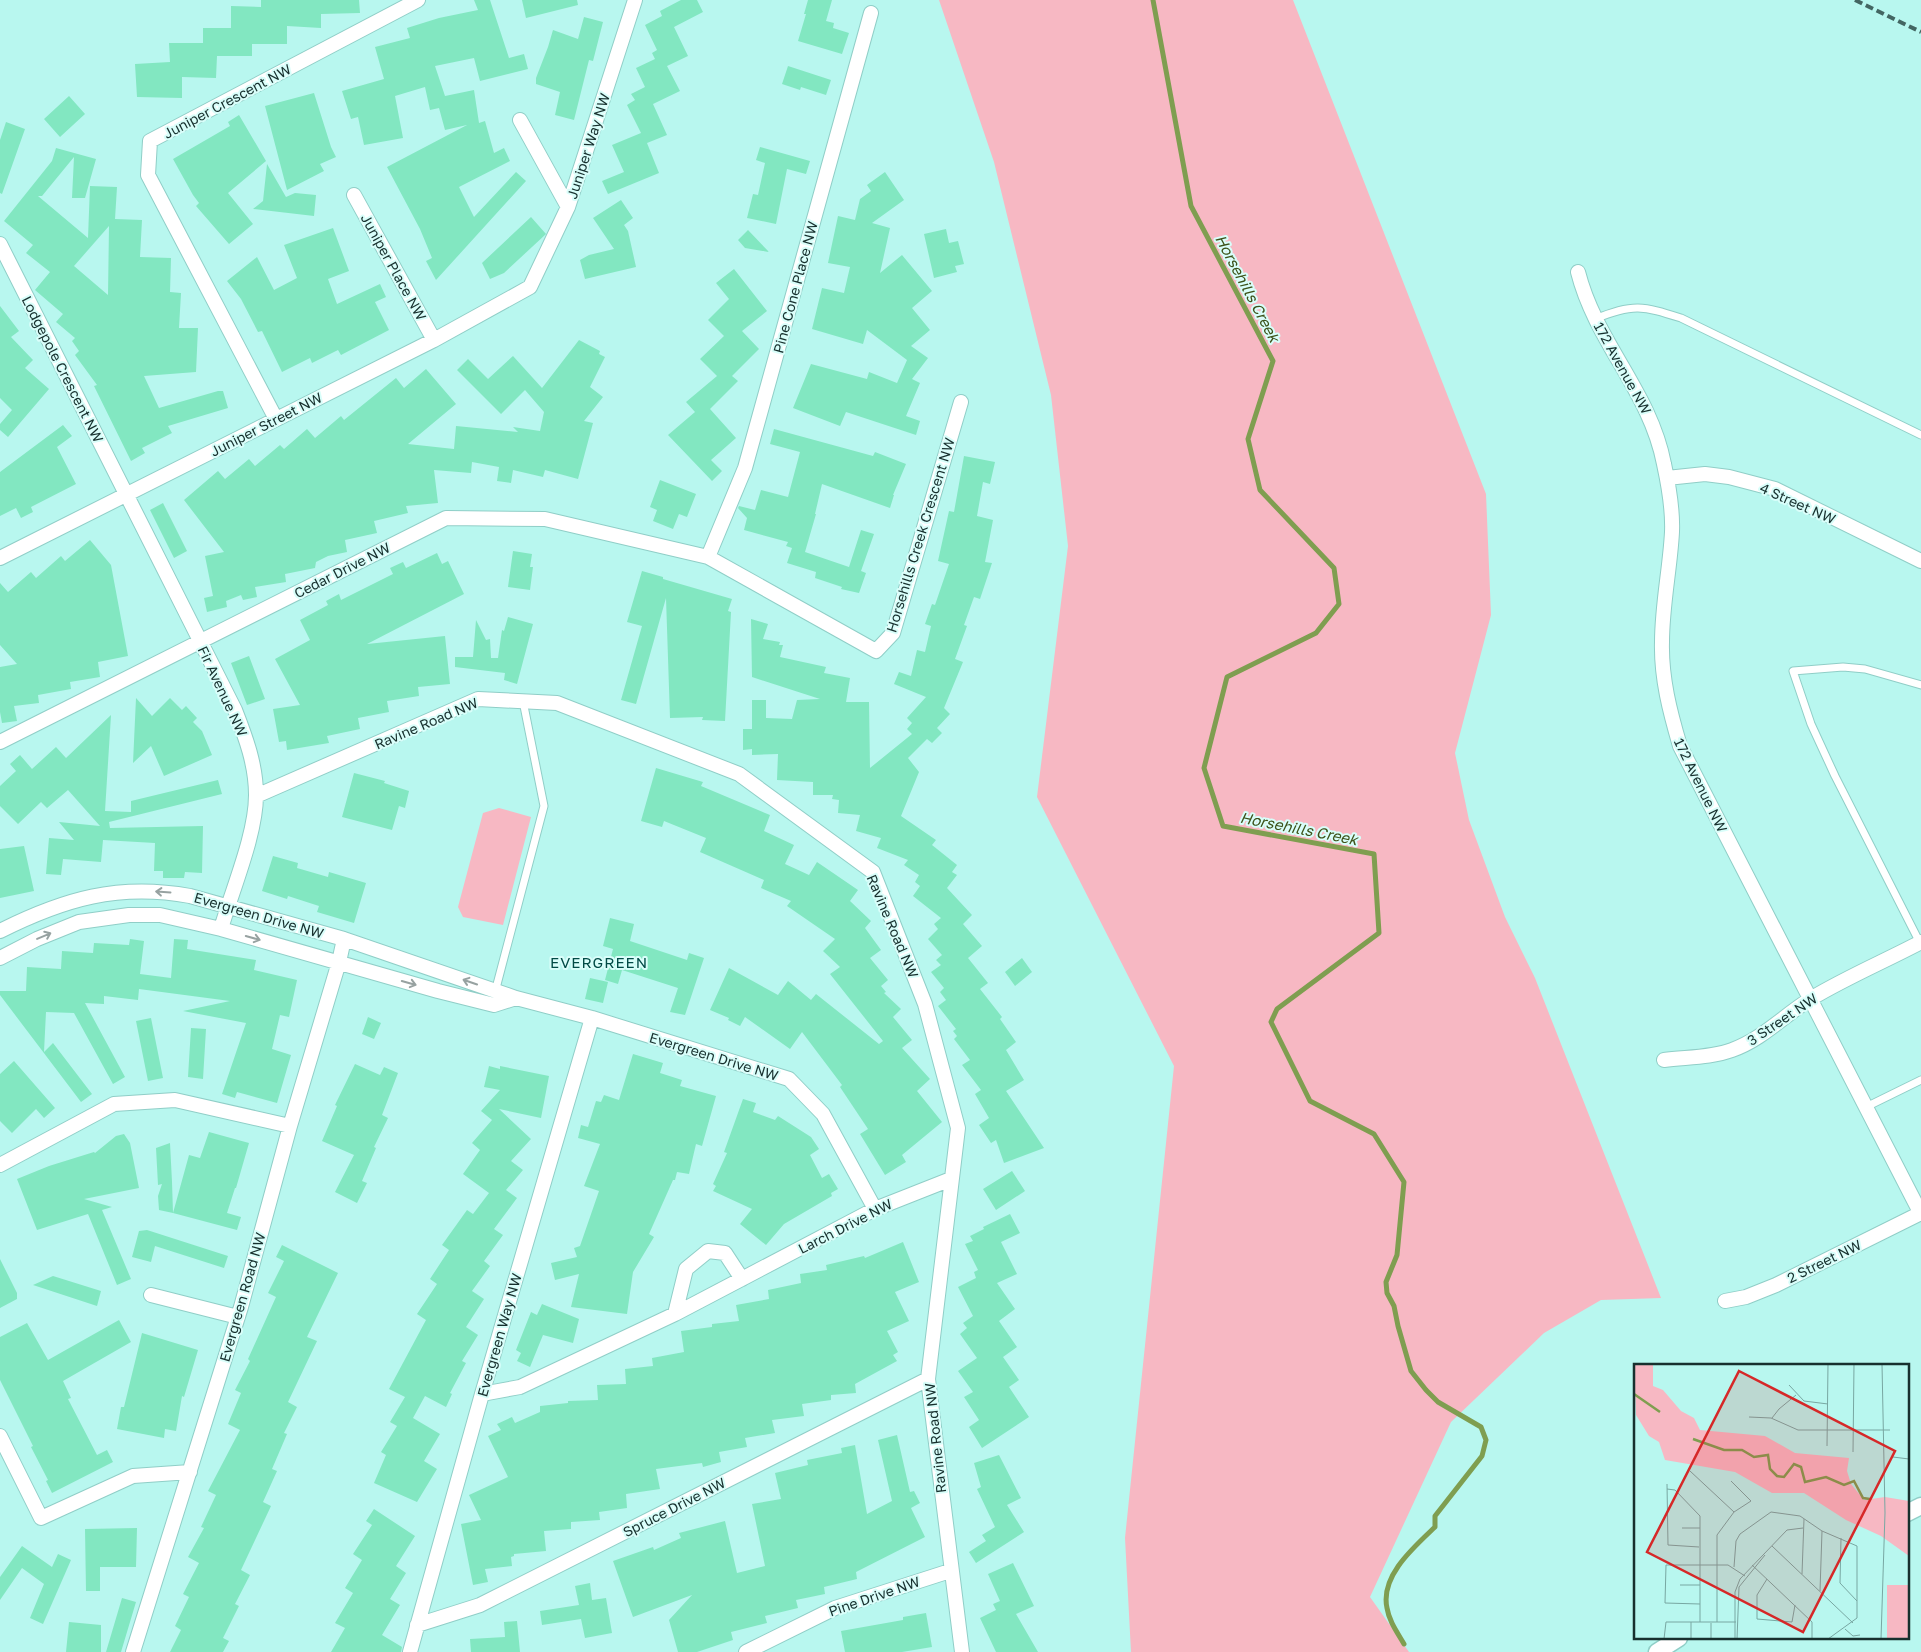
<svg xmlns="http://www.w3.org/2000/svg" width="1921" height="1652" font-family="'Golos Text',sans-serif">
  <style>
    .green { fill: #f7b8c3 }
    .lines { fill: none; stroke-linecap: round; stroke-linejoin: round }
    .stream { stroke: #7f9e50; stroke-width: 5 }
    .building { fill: #82e7c1; fill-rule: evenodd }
    .service-casing { stroke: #90cec7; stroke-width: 9 }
    .minor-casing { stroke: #90cec7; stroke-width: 16 }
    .tertiary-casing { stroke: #90cec7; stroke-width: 19 }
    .service { stroke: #fff; stroke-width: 7 }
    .minor { stroke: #fff; stroke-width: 14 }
    .tertiary { stroke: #fff; stroke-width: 16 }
    .rail { stroke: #436662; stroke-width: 4; stroke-dasharray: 8 4; stroke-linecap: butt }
    .oneway { stroke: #97a2a1 }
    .labels { text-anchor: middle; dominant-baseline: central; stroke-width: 4; stroke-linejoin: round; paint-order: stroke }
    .street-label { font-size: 14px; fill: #17302e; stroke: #d9fefa }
    .water-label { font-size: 15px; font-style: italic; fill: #3d521a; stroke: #d9fefa }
    .neighbourhood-label { font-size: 15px; letter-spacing: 1px; fill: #024b46; stroke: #d9fefa }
    .inset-river { fill: none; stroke: #7f9e50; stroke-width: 2.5 }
    .inset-road { fill: none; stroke: #78a7a2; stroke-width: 1 }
    .view { fill: #d62828; fill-opacity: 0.15; stroke: #d62828; stroke-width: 2.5 }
    .inset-edge { fill: none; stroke: #17302e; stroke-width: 2.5 }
  </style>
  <rect width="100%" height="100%" fill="#b8f7ef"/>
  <path class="green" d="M939,0H1293L1486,494L1491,615L1455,753L1469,820L1505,917L1535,978L1661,1298L1601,1300L1544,1333L1451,1422L1370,1597L1409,1652H1131L1125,1538L1174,1066L1037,797L1068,546L1051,395L994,162Z
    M499,808L531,817L503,925L463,917L458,907L483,813Z"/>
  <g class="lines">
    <path class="stream" d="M1153,0L1191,206L1273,361L1248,439L1260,490L1334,568L1339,604L1316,633L1227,677L1204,768L1223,826L1374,854L1379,933L1277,1009L1271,1022L1310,1101L1374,1134L1404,1182L1397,1255L1386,1282L1387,1293L1394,1306L1398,1326L1411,1371L1426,1390L1438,1402L1481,1427L1486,1440L1482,1456L1435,1516V1527C1414,1547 1380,1576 1387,1608C1389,1621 1397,1632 1404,1644"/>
  </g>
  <path class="building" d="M261,0H359L360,13L321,14V28L287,26V44H252V56H217L216,78L182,77V98L137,97L135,64L170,62L169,43H203V28H231V6L261,7Z
    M474,0H490L509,58L524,54L528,69L480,81L474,58L435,66L445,96L474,90L479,123L485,121L494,153L504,148L510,161L459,187L474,217L516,172L526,181L436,280L426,261L432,258L420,229L387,167L467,125L445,130L439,108L430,110L425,87L395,96L403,138L364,145L358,117L351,119L342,91L384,79L375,47L410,38L407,28L439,18L478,10Z
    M522,0H577L578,5L526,18Z
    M681,0H697L703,12L674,27L688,56L667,66L680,91L653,104L667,135L647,143L659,173L608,194L602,181L624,172L612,145L641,133L627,105L635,100L631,94L645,87L636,68L655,59L652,53L657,50L645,25L662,16L660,11Z
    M808,0H832L826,21L834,23L833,28L849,33L842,54L798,41L806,14H804Z
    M584,17L603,22L593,61L589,60L574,120L555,115L560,92L536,84V78L548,47L553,30L578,39Z
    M788,66L831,80L826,95L801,87L800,90L782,84Z
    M314,93L331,147L336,157L320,164L324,171L287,190L265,106Z
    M69,96L85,114L60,137L44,119Z
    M239,115L266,161L228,193L253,224L229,244L196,206L199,203L193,195L173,159L230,126L228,122Z
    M6,122L25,129L2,194L0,193V140Z
    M760,147L810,161L806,174L787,169L776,224L747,218L753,194L758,195L765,163L756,160Z
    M56,148L96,159L85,198H72L74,157L42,196H38L88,238L90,186L117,187L115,219L142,220L140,257L171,258L170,292L181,293L179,328H198L196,372L144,376L159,408L218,391H223L228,408L168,426L172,433L142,448L145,453L131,461L94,386L97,385L75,355L79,351L72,341L75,338L56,322L63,314L35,290L50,272L26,253L33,245L4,221L52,161ZM109,226L108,295L74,266Z
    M267,164L286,197L295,193L316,195L314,216L253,209L263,201Z
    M885,172L904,200L872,223L890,228L880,273L902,255L932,291L912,308L930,330L911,346L928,358L912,379L920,383L906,416L920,421L916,435L846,412L840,426L793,408L811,364L867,379L869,372L897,383L907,360L867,330L863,344L812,329L822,288L844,293L850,267L828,263L838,216L855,220L860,199L871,191L867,185Z
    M621,200L633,218L624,225L628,231L636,267L585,279L580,260L589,255L614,249L593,218Z
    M531,217L546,234L504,273L490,279L482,263Z
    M333,228L349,271L328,279L337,304L380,284L386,297L375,302L389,330L341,355L338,350L312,363L310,358L282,372L262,331L258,332L241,299L227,281L257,257L274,290L297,278L284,245Z
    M946,229L949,243L958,241L964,264L955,266L957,272L934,278L924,234Z
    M748,230L769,252L745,248L738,240Z
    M734,269L767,311L742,331L759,349L732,376L738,381L710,409L736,438L711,460L722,471L712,481L668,435L695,412L686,402L717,376L700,359L724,336L708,320L729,299L716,283Z
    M0,306L19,331L11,337L33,360L25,368L49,389L8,437L0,430V424L12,410L0,398Z
    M579,340L600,351L599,354L605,357L590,387L603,397L584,421L593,423L578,479L545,470L543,477L513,470L511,483L497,481L499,467L472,462L471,473L434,470L438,503L406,506L408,513L374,521L377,533L345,540L347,552L328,556L316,562L315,568L285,574L286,582L255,587L257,597L243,600L241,595L226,601L227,607L207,612L204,598L213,596L205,556L224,552L184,500L218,471L225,479L249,459L255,466L280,445L284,449L307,429L315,438L341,416L344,420L396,378L404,388L426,369L456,404L408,444L454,449L456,426L518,432L513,427L540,431L544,412L525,390L501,414L457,370L468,359L488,379L513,356L542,388Z
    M63,425L72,436L57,447L76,484L31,507L33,512L21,518L16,508L0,516V472Z
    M774,429L873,456L875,452L906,464L893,495H894L890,508L822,484L815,514H816L805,552L849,567L861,530L874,534L861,571L866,573L859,593L841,589L842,587L815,578L816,572L787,563L792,548L786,546L788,542L744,530L747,518L738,508L739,506L755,510L761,490L788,497L800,452L770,444Z
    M964,456L995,462L990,484L983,482L977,516L993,520L985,562L992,563L980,599L974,597L964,625L967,626L955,659L963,662L944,708L950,714L937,728L942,733L932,743L927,739L908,758L919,772L901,816L936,840L932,845L957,865L952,872L957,875L947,888L972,915L963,924L982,946L968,958L988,983L980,989L1002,1017L1000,1019L1016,1042L1006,1050L1024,1080L1006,1091L1044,1148L1004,1163L996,1140L991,1143L979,1125L989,1118L975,1094L981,1090L962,1065L970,1060L954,1039L957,1036L953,1031L956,1029L938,1006L946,1000L940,992L944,988L931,972L941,965L936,960L942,955L928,939L938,929L934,924L941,918L913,896L920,886L915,882L919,875L904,865L908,860L877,848L881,838L856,831L860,815L838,813L839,800L832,799L833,795H813V782L777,780L778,754L752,755V749L743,750V729H752V700H766V718L792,719L797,700L820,699L752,677L751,619L768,624L763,639L780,642L779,645H783L780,657L826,667L824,673L850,678L846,702H869L870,768L912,734L907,729L912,723L907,718L926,697L894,684L899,672L911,676L917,650L925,652L931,626L925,624L932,604L935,605L949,564L938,561L949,511L954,512Z
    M660,480L696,494L687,517L679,514L673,529L653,521L657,510L650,507Z
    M163,503L187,551L174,558L150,510Z
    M90,540L111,565L128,656L98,662L100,677L70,682L71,689L38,695L39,703L14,706L17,721L2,723L0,712V667L17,664L0,645V583L8,592L31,572L36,578L61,556L65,561Z
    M513,551L532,554L530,567H533L530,590L508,587Z
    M437,553L442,564L448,561L464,594L367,644L445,636L450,684L418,687L419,696L387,701L389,712L358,718L360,729L327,736L329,743L287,750L286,741L279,742L273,709L300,705L275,659L310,640L300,620L328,605L326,601L339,594L341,600L393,574L390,568L403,562L406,568Z
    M642,571L663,577V579L732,599L728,611L731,612L725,721L702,720L703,717L670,718L666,598L636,704L621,700L642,626L627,622Z
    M508,617L533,624L517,684L504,680L505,673L455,667V657H473L476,620L486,640L490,639L491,658H498L502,630L504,631Z
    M249,656L265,699L247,705L231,663Z
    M136,698L152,716L170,698L182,710L186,706L197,718L193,722L202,731L212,755L164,776L151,746L133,763Z
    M111,715L105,811L131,812V801L218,780L222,794L109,822L110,828L203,826L202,873L185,872L184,878H163V871H154L155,843L103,840L101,862L63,859L61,875L46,874L49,838L74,840L59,822L100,826L68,790L47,808L41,802L18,824L0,806V786L16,771L10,764L20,755L32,769L56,747L66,758Z
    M656,768L703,782L701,786L770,815L764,831L794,845L785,864L809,875L817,862L858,890L850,901L871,921L865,928L881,950L870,958L888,980L881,986L886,992L884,993L901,1009L893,1017L912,1040L902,1048L930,1079L917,1091L942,1122L902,1155L906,1162L885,1175L860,1134L868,1129L840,1087L842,1085L802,1032L790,1049L745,1017L740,1026L728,1020L729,1018L710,1010L729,968L778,995L788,981L811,1000L816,994L879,1044L883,1041L830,974L840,967L823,951L835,939L787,906L791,901L761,888L764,880L700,852L706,838L664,821L662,827L641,821Z
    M354,773L385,781L384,783L409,791L405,808L399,806L392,830L342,817Z
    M24,846L34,891L0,898V849Z
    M273,856L298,863L297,868L328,877L329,872L366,883L354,923L317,912L319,906L288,896L287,899L262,891Z
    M610,918L634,924L630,941L687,960L689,953L704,958L685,1015L670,1012L678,988L622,970L618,984L605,980L613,949L603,946Z
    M130,939L144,941L140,974L171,978L174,939L188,940L187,949L256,960L254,970L297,980L289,1017L280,1015L272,1049L291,1055L277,1103L237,1092L235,1098L222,1094L246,1023L183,1011L230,1001L139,989L138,1000L104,996V1004L85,1003L125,1077L113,1084L74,1013L46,1012L44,1052L53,1043L92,1094L81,1102L0,995V991H26L27,967L61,969L62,951L93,953L94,943L129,945Z
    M1022,958L1032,972L1015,986L1005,972Z
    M590,978L608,982L603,1003L585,999Z
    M368,1017L381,1023L374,1039L362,1034Z
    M151,1018L163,1078L148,1081L136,1021Z
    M191,1028L206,1029L203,1079L188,1077Z
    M633,1054L663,1063L660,1073L682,1080L680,1086L716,1096L702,1146L696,1144L689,1174L677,1172L675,1180H673L649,1234L654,1237L633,1272L627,1314L571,1307L579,1274L555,1280L551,1263L577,1257L574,1248L580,1246L599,1191L584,1186L600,1144L578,1138L581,1125L588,1127L596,1101L601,1102L604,1095L619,1100Z
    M14,1061L55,1108L44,1118L36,1109L12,1133L0,1121V1074Z
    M355,1064L380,1075L384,1067L398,1073L382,1115L388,1118L374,1147L376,1148L362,1181L367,1183L357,1203L335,1192L354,1155L322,1141L337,1106L335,1105Z
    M489,1066L500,1069V1066L549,1076L541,1118L499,1109L531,1139L511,1161L523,1170L506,1190L517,1198L494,1229L503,1235L484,1261L490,1266L472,1291L484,1299L466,1327L478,1335L462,1361L466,1363L450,1393L452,1394L446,1407L425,1396L413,1418L440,1434L424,1461L437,1469L417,1502L374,1483L386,1455L381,1452L397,1426L390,1422L405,1397L389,1389L426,1320L417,1314L437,1284L430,1279L449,1250L442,1245L467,1210L473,1214L489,1193L463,1174L480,1150L472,1143L492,1120L481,1111L500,1090L484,1087Z
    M743,1099L756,1103L753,1112L775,1120L778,1116L811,1137L819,1149L810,1155L822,1178L829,1174L838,1189L831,1193L832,1196L784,1224L766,1245L740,1224L752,1209L713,1191L716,1186L713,1184L727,1153L724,1152Z
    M209,1132L249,1143L236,1188H235L227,1213L241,1217L237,1230L173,1213L189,1155L200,1158Z
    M124,1134L130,1143L139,1188L84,1199L112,1207L102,1210L131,1279L117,1285L88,1214L37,1230L17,1179L49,1166L94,1152L95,1153L116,1136Z
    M170,1143L172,1182L173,1213L159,1210L158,1196L162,1184L158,1185L156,1148Z
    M1012,1171L1025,1191L996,1210L983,1189Z
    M1010,1214L1020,1233L1001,1242L1017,1274L997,1283L1015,1309L999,1321L1017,1347L1003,1357L1019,1380L1009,1387L1029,1417L982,1448L969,1427L979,1420L964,1397L973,1392L958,1371L977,1358L960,1334L967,1328L963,1323L973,1316L958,1287L976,1278L974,1272L978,1270L965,1244L973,1241L970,1236L984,1229L983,1227Z
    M147,1230L228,1256L224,1268L155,1246L151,1262L132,1257L139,1231Z
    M903,1242L919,1282L895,1292L909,1321L887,1331L898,1352L893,1355L897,1361L855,1384L856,1393L831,1395V1400L802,1404L804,1416L772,1420L775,1433L745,1438L747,1447L719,1452L721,1462L703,1467L702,1463L656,1469L660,1489L626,1494L627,1508L599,1512L600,1520L571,1522V1529L544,1531L546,1551L514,1554V1556L511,1557L512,1566L485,1569L488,1582L473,1585L461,1524L481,1520L469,1495L508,1477L488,1436L501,1430L497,1424L512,1417L515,1423L540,1412V1406L568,1403V1401L598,1400L597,1385L626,1384L625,1369L653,1366L652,1358L684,1352L681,1331L712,1327V1324L739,1321L736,1305L769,1299L768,1290L801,1283L800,1274L827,1270L826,1265L864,1256L865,1258Z
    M282,1245L338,1273L307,1337L317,1341L288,1402L297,1407L284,1433L287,1434L272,1469L277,1471L263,1502L271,1506L241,1570L250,1575L235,1604L239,1606L223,1638L229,1641L223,1652H170L181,1630L175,1626L189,1597L183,1594L199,1563L188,1557L204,1528L201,1527L216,1495L208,1491L240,1430L228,1424L241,1393L235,1390L250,1361L248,1359L276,1297L268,1293L284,1261L276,1257Z
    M0,1259L17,1293V1299L0,1308Z
    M53,1276L101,1291L97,1306L33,1285Z
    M542,1304L579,1319L573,1343L543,1335L530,1367L517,1361L521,1353L516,1350L531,1312L537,1315Z
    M119,1320L131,1342L63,1381L71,1398L68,1399L97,1455L107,1450L113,1462L52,1493L46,1481L48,1480L31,1447L33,1446L0,1380V1337L27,1323L48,1360Z
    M142,1333L198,1350L184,1397L182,1396L176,1431L165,1429L164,1438L117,1429L121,1407H124Z
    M897,1435L910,1492L914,1491L920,1503L911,1508L925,1537L856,1572L857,1579L824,1587L825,1594L796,1600L798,1608L765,1616L767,1623L731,1632L733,1640L697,1652H678L669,1620L692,1595L633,1617L613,1561L653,1547L654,1550L681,1538L679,1533L725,1521L737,1573L765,1566L752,1504L781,1499L775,1473L808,1465L807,1460L842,1453L841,1448L855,1445L867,1514L892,1501L878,1440Z
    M999,1455L1021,1498L1007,1505L1024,1532L976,1563L969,1552L986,1541L982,1535L995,1527L977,1489L981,1487L974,1463Z
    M374,1509L415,1536L396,1566L406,1573L390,1599L400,1605L382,1635L402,1647L401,1652H331L345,1628L335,1623L353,1593L345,1588L362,1560L353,1554L372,1525L366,1521Z
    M137,1528L136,1567H100V1591H86L85,1529Z
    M22,1546L52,1567L58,1554L71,1560L43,1624L30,1618L44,1584L22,1568L0,1600V1577Z
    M1013,1563L1034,1606L1016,1614L1038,1652H996L980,1618L996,1610L993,1604L1000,1601L988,1574Z
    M590,1583L592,1600L606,1598L612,1633L585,1638L581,1619L542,1625L540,1611L579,1605L575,1586Z
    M122,1598L136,1602L121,1652H106Z
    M926,1613L932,1647L902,1652H845L841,1631L903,1620V1617Z
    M517,1621L520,1652H471L470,1639L505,1637L504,1622Z
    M69,1622L101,1625V1652H66Z"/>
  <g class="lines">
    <g class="service-casing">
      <path id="service" d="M1595,319C1633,303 1643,306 1681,318L1921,435
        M1920,943L1835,776L1811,724L1793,671L1843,667L1865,669L1921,685
        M495,992L544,806L523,701
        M1866,1107L1921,1080"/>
    </g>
    <g class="minor-casing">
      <path id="minor" d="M520,120L568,207
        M354,195L434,340
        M0,244L235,710C246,738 256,765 256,795C256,835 232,890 221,929
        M1578,272C1596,343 1650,391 1664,464C1669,487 1673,509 1672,532C1670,569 1662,605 1662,642C1661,678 1670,712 1680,746L1921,1214
        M276,419L148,175L150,141L418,0
        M1667,478L1705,474L1729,477L1775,489L1921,561
        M708,557L745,468L871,13
        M0,558L434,340L530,287L568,207L635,0
        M0,742L446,518L545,519L708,557L876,651L893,633L961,402
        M256,796L478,699L557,703L739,774L873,872L925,1004L958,1128L928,1379L962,1652
        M0,931C64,899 118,883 190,896L344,939L516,998L592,1018L789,1079L823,1114L875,1209
        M0,958L37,939L79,922L129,915H160L221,929L438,991L494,1005L516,998
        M1664,1060C1686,1057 1710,1058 1732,1050C1763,1039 1784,1015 1812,998C1847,977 1885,961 1921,942
        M0,1165L114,1104L175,1100L290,1126
        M151,1295L238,1317
        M1725,1301L1746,1297L1776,1285L1921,1213
        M675,1314L686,1269L708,1251L725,1253L742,1279
        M482,1394L520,1387L675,1314L875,1209L951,1179
        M0,1436L41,1518L133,1476L190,1472
        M417,1625L480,1605L928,1379
        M133,1652L241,1307L290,1126L339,962L344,939
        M410,1652L482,1394L592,1018
        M746,1652L835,1608L950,1571"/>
    </g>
    <g class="tertiary-casing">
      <path id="tertiary" d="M1907,1513L1921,1506
        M1657,1652L1679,1638"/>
    </g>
    <use href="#service" class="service"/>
    <use href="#minor" class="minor"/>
    <use href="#tertiary" class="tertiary"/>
    <path class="rail" d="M1855,0L1921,32"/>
  </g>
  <defs><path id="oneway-shaft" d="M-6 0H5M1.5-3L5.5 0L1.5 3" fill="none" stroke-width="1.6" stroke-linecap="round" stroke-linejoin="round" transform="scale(1.25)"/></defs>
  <g class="oneway">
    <use href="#oneway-shaft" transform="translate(163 892) rotate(-176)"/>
    <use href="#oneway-shaft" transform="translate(44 936) rotate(-23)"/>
    <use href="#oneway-shaft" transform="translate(253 938) rotate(16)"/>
    <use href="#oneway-shaft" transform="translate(470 982) rotate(-161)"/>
    <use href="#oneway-shaft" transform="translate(409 983) rotate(16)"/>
  </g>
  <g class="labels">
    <g class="street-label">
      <text transform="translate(227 101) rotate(-28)">Juniper Crescent NW</text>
      <text transform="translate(588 146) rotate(-72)">Juniper Way NW</text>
      <text transform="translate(394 267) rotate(61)">Juniper Place NW</text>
      <text transform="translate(795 287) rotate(-75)">Pine Cone Place NW</text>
      <text transform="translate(1623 368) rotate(61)">172 Avenue NW</text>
      <text transform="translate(63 369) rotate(63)">Lodgepole Crescent NW</text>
      <text transform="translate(266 424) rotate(-27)">Juniper Street NW</text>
      <text transform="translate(1798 503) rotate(24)">4 Street NW</text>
      <text transform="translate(920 535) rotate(-73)">Horsehills Creek Crescent NW</text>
      <text transform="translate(342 570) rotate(-27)">Cedar Drive NW</text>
      <text transform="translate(223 691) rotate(65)">Fir Avenue NW</text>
      <text transform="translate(426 723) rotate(-23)">Ravine Road NW</text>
      <text transform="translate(1701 785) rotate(64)">172 Avenue NW</text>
      <text transform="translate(259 915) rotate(16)">Evergreen Drive NW</text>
      <text transform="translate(893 926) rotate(67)">Ravine Road NW</text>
      <text transform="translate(1782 1019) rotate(-34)">3 Street NW</text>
      <text transform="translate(714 1056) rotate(17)">Evergreen Drive NW</text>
      <text transform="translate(845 1226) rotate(-27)">Larch Drive NW</text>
      <text transform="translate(1824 1261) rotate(-26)">2 Street NW</text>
      <text transform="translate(242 1297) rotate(-74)">Evergreen Road NW</text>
      <text transform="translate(499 1335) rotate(-74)">Evergreen Way NW</text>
      <text transform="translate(935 1438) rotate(-96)">Ravine Road NW</text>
      <text transform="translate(674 1507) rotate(-27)">Spruce Drive NW</text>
      <text transform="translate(874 1596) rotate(-19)">Pine Drive NW</text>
    </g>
    <g class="water-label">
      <text transform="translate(1248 288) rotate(62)">Horsehills Creek</text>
      <text transform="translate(1299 828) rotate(11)">Horsehills Creek</text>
    </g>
    <g class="neighbourhood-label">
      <text x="599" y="962">EVERGREEN</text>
    </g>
  </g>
  <g transform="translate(1634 1364)">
    <rect width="275" height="275" fill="#b8f7ef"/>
    <path d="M0,0H19V22L29,26L47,47L60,54L66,66L131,72L161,89L215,94L213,107L217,120L230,136L251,133L275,137V192L247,172L212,156L170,129H138L101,108L31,96L25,78L15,72L2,51ZM253,221H275V275H253Z" fill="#f7b8c3"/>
    <path class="inset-river" d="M0,30L26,48M59,75L90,86H108L120,93L134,91L136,105L143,112L150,113L160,100L167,103L171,118L192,113L210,121L220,117L229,134L236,135"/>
    <path class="inset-road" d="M155,21L170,37L194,40M115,53L137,54L164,66H256M138,54L145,45L162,31M193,82L194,0M219,88L220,0M259,93L275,95M56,107L100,148M33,120L34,181L65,183M33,125L41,126L66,152V258M48,164H66M207,174L206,219L223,237M138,182L219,259M118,201L178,258V275M100,203L102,177L106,170L137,148L166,152L188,167L223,182V254L194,275M168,210L170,155M133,215L123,231V255L158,258L161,241M46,221H66M186,227L188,167M66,240L31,239L32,201H94L111,212M83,258V171L100,148L117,137L97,117M211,265L219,272L226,271M30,275L32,258H102M57,275V258M77,275V259M101,275V228L106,215L153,166L169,164M103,275L105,223L131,191M247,275L251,149L248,0"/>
    <path class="view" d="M105,7L261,87L169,268L13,188Z"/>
    <rect width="275" height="275" class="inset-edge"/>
  </g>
</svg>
